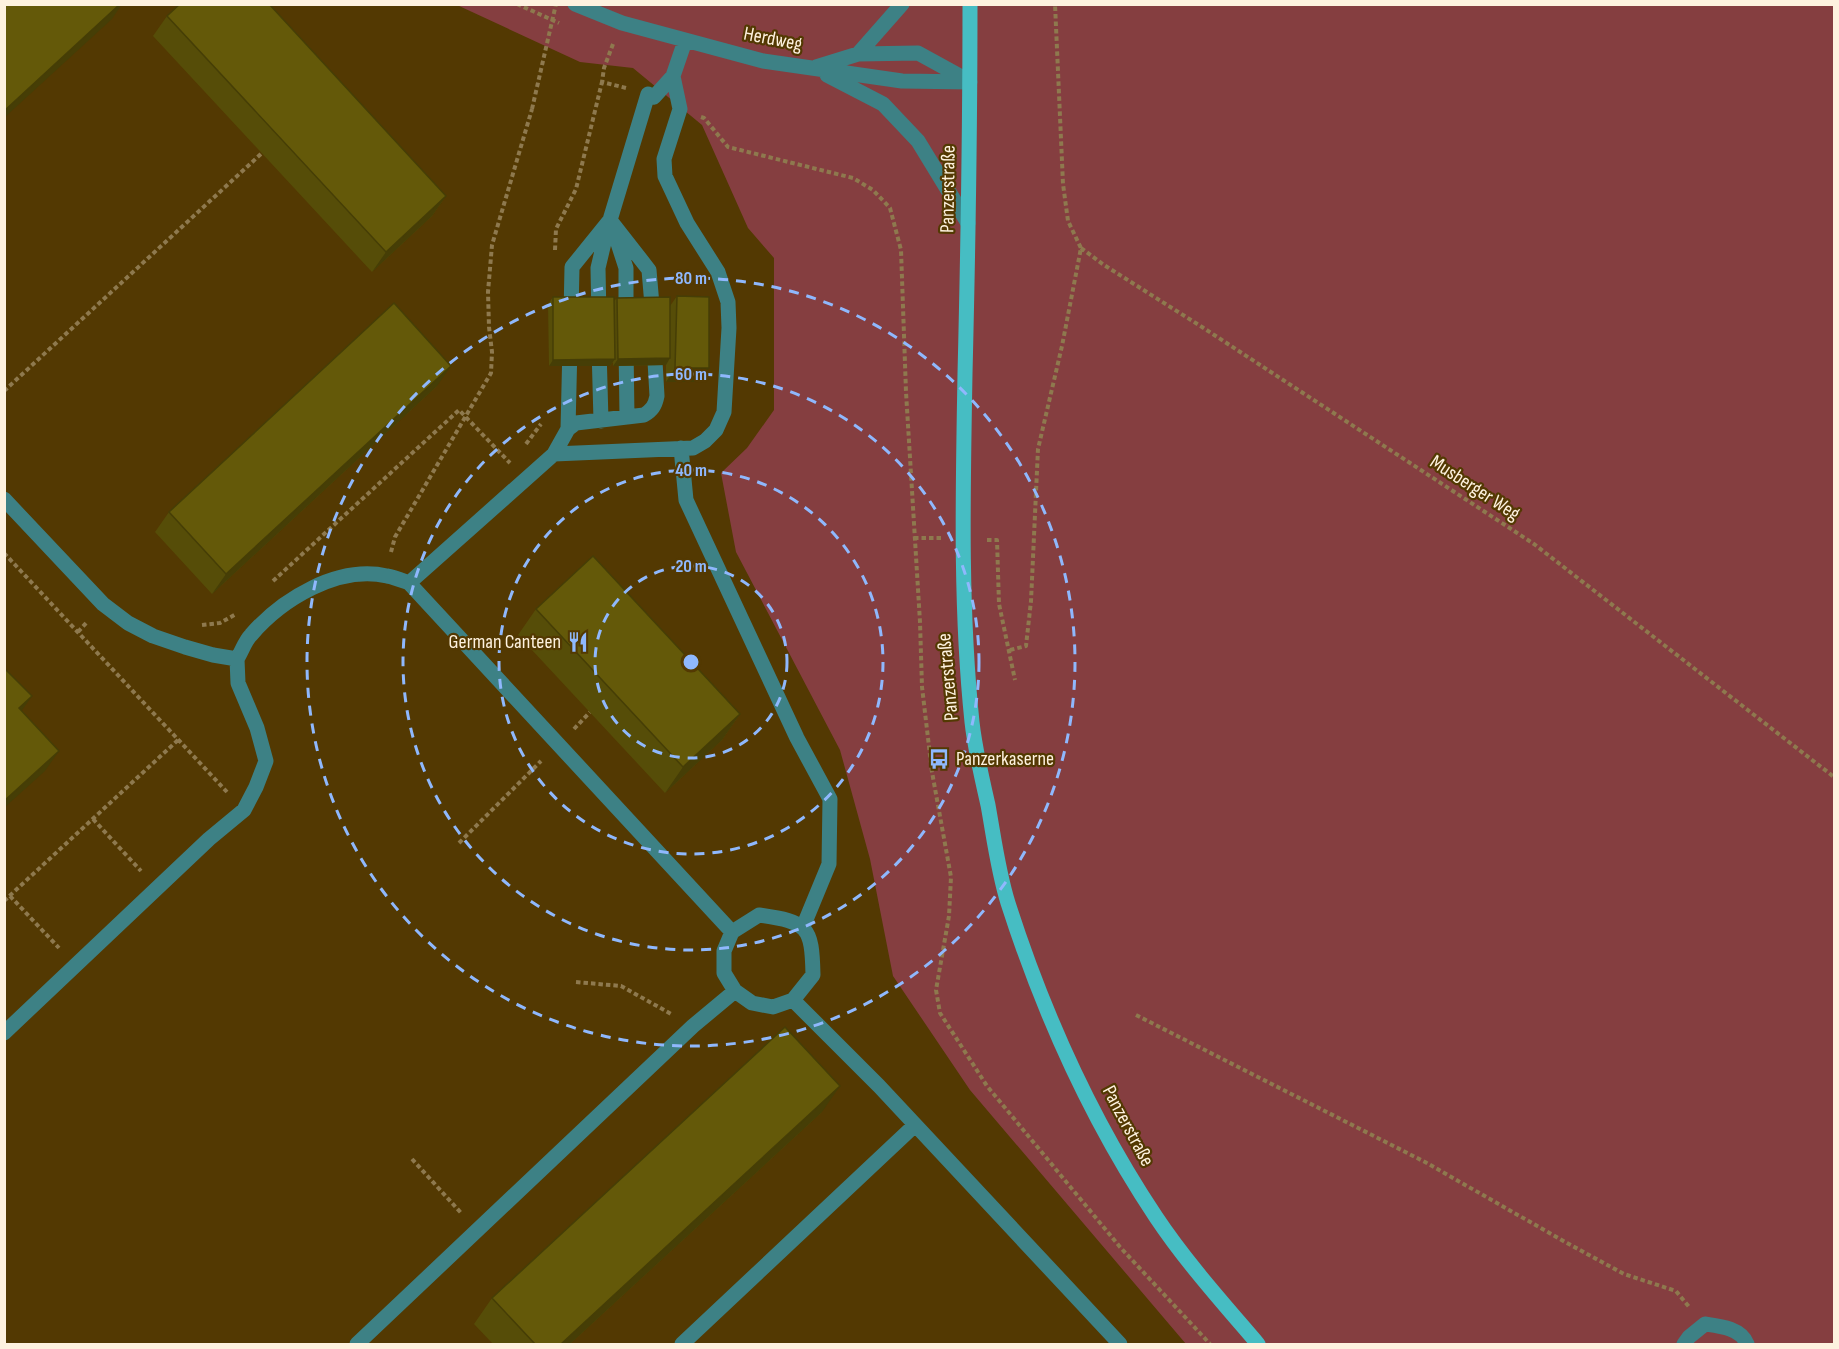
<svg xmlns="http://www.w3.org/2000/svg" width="1839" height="1349" font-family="'Sofia Sans Condensed',sans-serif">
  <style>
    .green { fill: #853e40 }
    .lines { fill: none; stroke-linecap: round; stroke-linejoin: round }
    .path { stroke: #8e794e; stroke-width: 4; stroke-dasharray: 4.5 3; stroke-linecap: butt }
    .minor { stroke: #3d8185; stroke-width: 15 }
    .major { stroke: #46bdc3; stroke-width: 15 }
    .path-bridge { stroke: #8e794e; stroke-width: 4; stroke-dasharray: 4.5 3; stroke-linecap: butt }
    .wall { fill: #564d08 }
    .shaded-wall { fill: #463e06 }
    .building { fill: #645909; stroke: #463e06; stroke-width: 1.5 }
    .ring { fill: none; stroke: #8fb8fd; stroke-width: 3; stroke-dasharray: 10 8 }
    .labels { text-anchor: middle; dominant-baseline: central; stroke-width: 4.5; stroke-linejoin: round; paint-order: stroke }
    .street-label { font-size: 20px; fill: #fef2df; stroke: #533902 }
    .poi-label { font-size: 20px; fill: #fef2df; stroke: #533902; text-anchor: end }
    .centre { fill: #8fb8fd; stroke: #533902; stroke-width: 3 }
    .ring-label { font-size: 18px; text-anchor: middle; font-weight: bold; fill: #8fb8fd; stroke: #533902; stroke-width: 4.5; stroke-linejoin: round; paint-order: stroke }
  </style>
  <rect width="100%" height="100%" fill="#533902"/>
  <path class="green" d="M457,5H1834V1344H1186L970,1090L893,976L870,859L840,750L736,552L721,473L747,448L774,410V258L748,228L702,125L633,68L580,62Z"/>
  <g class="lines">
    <path class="path" d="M517,4L559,23
      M613,44L604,68L602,82L626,88
      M701,117L704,118L728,147L853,178L873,190L890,208L901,250L906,392L920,622L922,687L932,772L951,877L949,916L936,990L940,1013L987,1086L1120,1247L1210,1344
      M1081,248L1104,265L1202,327L1534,544L1834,777
      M555,250L556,229L576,189L602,82
      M4,391L262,153
      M526,444L541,424
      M914,538H941
      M987,540H997L999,604L1015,680
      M391,552L395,537L491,373L492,352L489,327L488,292L492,245L532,109
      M4,553L227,792
      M273,581L459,410L510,463
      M202,625L220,623L236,614
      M78,632L87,622
      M1010,650L1026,646L1031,601L1038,449L1062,346L1081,248L1068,221L1063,184L1055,4
      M574,729L590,712
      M93,819L141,871
      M459,843L541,761
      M10,896L59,948
      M4,901L178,740
      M576,982L621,986L673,1015
      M1136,1015L1425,1162L1567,1243L1624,1274L1676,1291L1690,1308
      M412,1159L462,1214"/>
    <path class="minor" d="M575,4L622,23L763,61L902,81L970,82
      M858,54L902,4
      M816,67L858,54L918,53L969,81
      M827,75L883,104L918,141L968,223
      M610,220L649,270L653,317
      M614,231L626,268V316
      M571,315L572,267L610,220L648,94L654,97L673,76L685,41
      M599,318L598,268L608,226
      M654,344L657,396C655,406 652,410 644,415L576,423L568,429L554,454L409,583L732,932
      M626,346L627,417
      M599,348L601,421
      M568,429L570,345
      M681,448L686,500L797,738L830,799L829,864L803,927
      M554,454L693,448L705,441L716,430L724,412L729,328L728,302L718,272L687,223L665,176L664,159L680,109L673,76
      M4,499L103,604L128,623L153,636L185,647L213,655L237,659C242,651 245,641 251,635C282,599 338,565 387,576C394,577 401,580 409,583
      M759,915C808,922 812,926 813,975L793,1000L773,1007L752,1003L735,991L724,973V951L732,932Z
      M793,1000L879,1086L1120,1344
      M4,1033L209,839L244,810L256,787L266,761L257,728L238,683L237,659
      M357,1344L693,1026L735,991
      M682,1344L915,1125
      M1684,1344L1689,1337L1705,1324C1719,1326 1741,1328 1747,1344"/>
    <path class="major" d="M970,4C970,128 968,251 965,374C963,490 960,606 972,722C975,750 982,778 988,805C994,838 998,871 1008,903C1043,1012 1092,1121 1156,1217C1186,1262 1223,1303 1258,1344"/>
    <path class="path-bridge" d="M532,109L556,4"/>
  </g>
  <path class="wall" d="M167,16L446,196L432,216L372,272L153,36Z
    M677,296L709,368L699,382H666V364V365L613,366V362L610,366H549L548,304L553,297L614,301L617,298L670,306Z
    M437,386L212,594L155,532L169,512Z
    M536,609L740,714L722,740L665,793L518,635Z
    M822,1112L570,1344H493L474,1324L492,1298Z"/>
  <path class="shaded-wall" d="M120,4H122L112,19L4,118V111Z
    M446,196L432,216L372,272L386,252Z
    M670,358L666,365L613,366L618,359Z
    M615,359L610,366H549L553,360Z
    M451,366L437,386L212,594L226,574Z
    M675,368H709L699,382H666Z
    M32,696L18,716L19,708Z
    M740,714L722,740L665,793L683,767Z
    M59,751L45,771L4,808V801Z
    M840,1086L822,1112L570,1344H561Z"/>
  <path class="building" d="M4,4H120L4,111Z
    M180,4H269L446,196L386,252L167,16Z
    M677,296L709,297V368H675Z
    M553,297H614L615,359L553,360Z
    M670,297V358L618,359L617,298Z
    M394,303L451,366L226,574L169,512Z
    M593,556L740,714L683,767L536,609Z
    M4,668L32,696L19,708L59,751L4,801Z
    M785,1027L840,1086L561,1344H535L492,1298Z"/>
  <g class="ring">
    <circle cx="691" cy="662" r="96"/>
    <circle cx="691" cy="662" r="192"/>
    <circle cx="691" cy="662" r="288"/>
    <circle cx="691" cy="662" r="384"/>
  </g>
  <defs>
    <g id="restaurant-bare" transform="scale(1.62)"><path d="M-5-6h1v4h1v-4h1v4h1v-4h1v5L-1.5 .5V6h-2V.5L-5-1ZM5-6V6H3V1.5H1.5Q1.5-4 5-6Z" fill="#8fb8fd" stroke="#533902" stroke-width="2.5" paint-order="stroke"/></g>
    <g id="bus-bare" transform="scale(1.62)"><path d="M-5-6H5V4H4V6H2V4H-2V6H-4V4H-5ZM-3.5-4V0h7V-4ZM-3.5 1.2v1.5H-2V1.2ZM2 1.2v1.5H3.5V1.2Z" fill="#8fb8fd" stroke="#533902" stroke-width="2.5" paint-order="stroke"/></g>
  </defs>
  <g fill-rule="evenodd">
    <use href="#restaurant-bare" x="578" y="642"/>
    <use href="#bus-bare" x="939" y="759"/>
  </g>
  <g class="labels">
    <g class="street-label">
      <text transform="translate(773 39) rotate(11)">Herdweg</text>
      <text transform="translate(948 189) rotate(-89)">Panzerstraße</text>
      <text transform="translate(1475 488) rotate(33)">Musberger Weg</text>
      <text transform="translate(948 677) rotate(-95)">Panzerstraße</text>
      <text transform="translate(1128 1126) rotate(62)">Panzerstraße</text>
    </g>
    <g class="poi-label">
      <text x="561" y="642">German Canteen</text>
      <text x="956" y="759" text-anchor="start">Panzerkaserne</text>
    </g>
  </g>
  <circle cx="691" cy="662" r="9" class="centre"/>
  <g class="ring-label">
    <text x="691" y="284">80 m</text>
    <text x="691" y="380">60 m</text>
    <text x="691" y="476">40 m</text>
    <text x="691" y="572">20 m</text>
  </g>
  <rect width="1839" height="1349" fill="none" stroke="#fef2df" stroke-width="12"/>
</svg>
